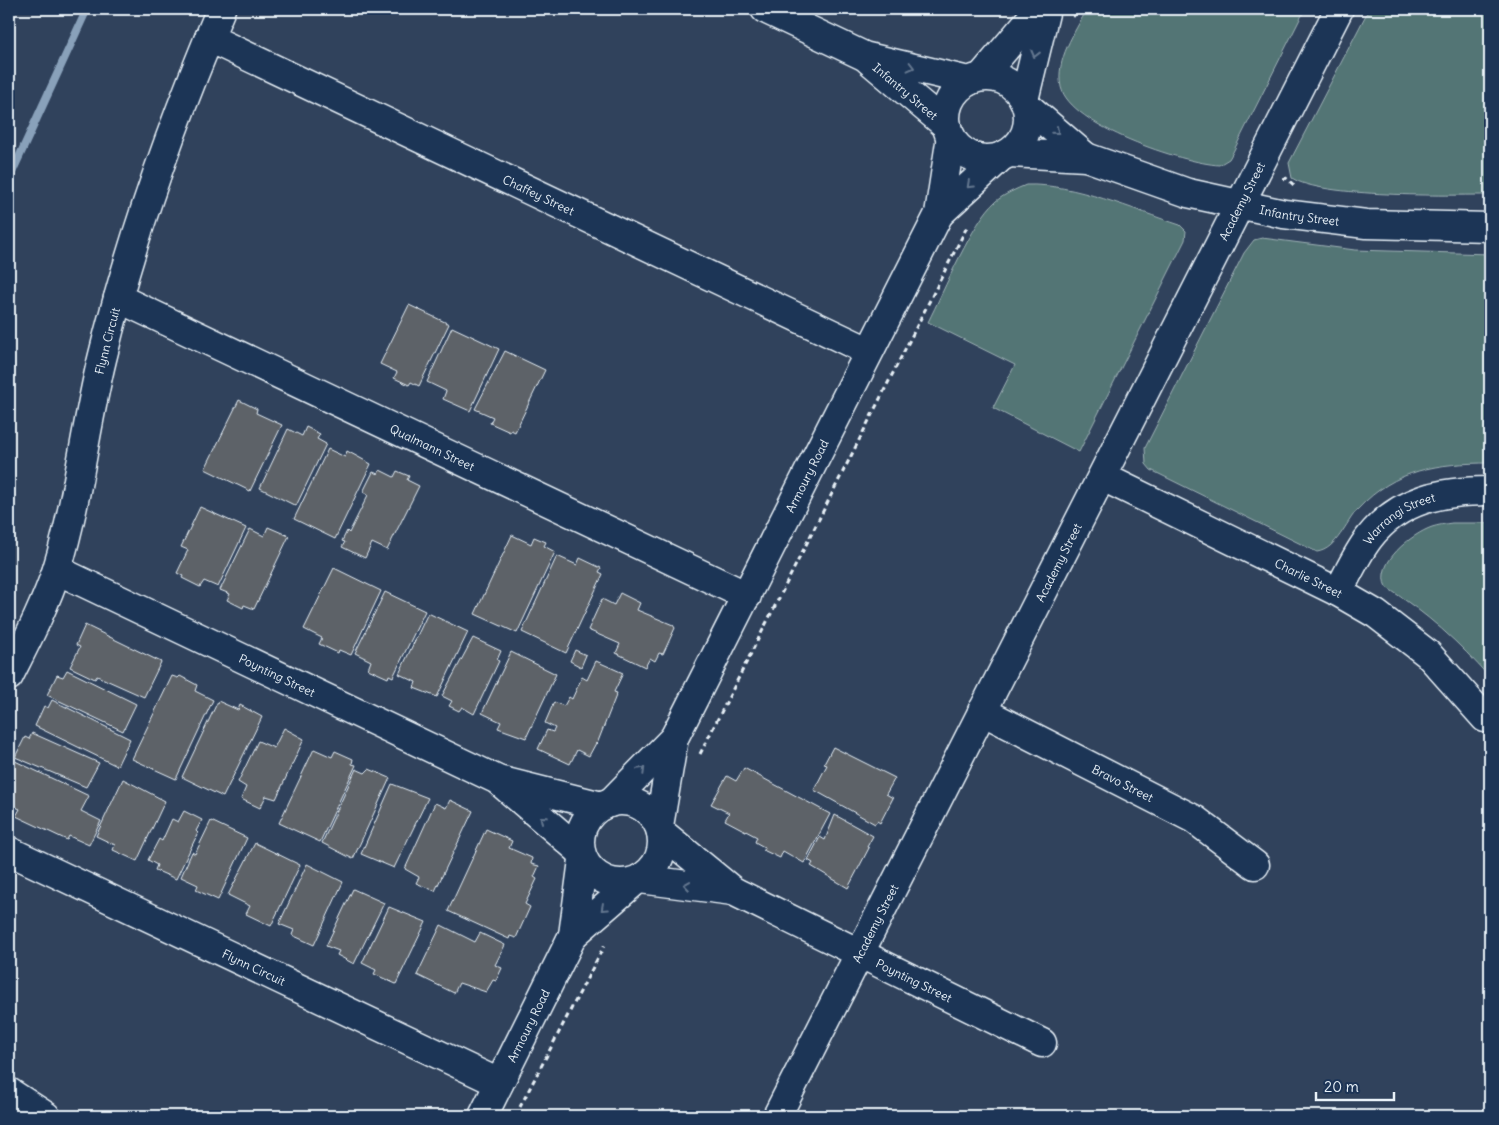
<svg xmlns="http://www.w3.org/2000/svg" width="1499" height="1125" font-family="Delius,sans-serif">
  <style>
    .green { fill: #537474; stroke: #9eb2b6 }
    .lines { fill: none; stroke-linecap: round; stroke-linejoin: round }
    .stream { stroke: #89a1ba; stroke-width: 8 }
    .building { fill: #5d6268; stroke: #e8f1f8 }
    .minor-casing { stroke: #e8f1f8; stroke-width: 31 }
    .tertiary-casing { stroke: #e8f1f8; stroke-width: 31 }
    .path { stroke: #e8f1f8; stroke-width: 3; stroke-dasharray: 5 4; stroke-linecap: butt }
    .minor { stroke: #1d3557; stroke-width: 28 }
    .tertiary { stroke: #1d3557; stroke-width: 28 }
    .oneway { stroke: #64778f }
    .labels { text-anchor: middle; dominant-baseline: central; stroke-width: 5; stroke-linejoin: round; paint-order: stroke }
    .street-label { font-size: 12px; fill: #e8f1f8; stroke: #1d3557 }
  </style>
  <rect width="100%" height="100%" fill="#30425c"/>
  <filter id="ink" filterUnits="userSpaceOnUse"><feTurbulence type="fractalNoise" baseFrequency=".02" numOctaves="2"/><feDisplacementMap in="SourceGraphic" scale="10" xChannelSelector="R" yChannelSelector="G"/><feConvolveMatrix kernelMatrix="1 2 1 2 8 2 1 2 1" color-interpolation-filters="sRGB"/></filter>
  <g filter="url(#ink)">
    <path class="green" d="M1087,9H1305L1233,152L1229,159L1219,165C1183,163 1070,126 1061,87C1055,60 1075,32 1087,9Z
      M1369,9H1490V195C1450,195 1321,198 1292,178L1289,163Z
      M1026,185C1073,183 1134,210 1180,225L1186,231L1185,240L1079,452L993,408L1015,365L928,322C944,291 972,222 996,201C1005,194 1016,189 1026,185Z
      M1262,238L1355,250L1490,254V463C1438,463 1395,469 1358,509C1345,523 1337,549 1317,552L1151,470L1146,464L1145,448L1244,253L1254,240Z
      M1452,523H1490V678C1459,642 1426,613 1386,587C1374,563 1412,534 1432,527C1438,525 1445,524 1452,523Z"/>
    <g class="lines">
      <path class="stream" d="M9,179L87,9"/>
    </g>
    <path class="building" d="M409,305L449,324L419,386L411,382L409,385L394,378L397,372L380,364Z
      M452,327L499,349L470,411L443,399L446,391L427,382Z
      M505,351L545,370L515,432L511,430L510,432L490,423L493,417L475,409Z
      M239,400L257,409L256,413L282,425L250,491L205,469Z
      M306,427L320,434L317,439L326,444L296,506L260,488L288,429L302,436Z
      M328,449L345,457L347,451L371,464L335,539L294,519Z
      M380,470L394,477L397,471L409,476L407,480L419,486L387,550L372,543L365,558L342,547L345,542L342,541L347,531L349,533L368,495L363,492L373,472L378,474Z
      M200,507L246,528L218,587L204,581L200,587L182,578L183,576L177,573L188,550L181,547Z
      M268,527L289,536L254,609L244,605L243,608L227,600L230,594L220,590L250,529L264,536Z
      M512,535L531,544L534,537L546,542L544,546L555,552L517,633L475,614Z
      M557,556L577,565L580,558L601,568L599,572L603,574L566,653L522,632Z
      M334,568L381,591L351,655L339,650L338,653L319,644L322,638L304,629Z
      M385,592L425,611L393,677L389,675L388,678L368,669L371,661L355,653Z
      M620,593L640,603L637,610L673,625L675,628L663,654L659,653L655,661L650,658L645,667L616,653L620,644L588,630L602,599L614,605Z
      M428,613L468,632L437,697L414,688L416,682L399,674Z
      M85,625L161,662L144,697L97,676L95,679L70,667L80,647L76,645Z
      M473,638L501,651L497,660L499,661L474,714L462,707L459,711L449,706L452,701L442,696Z
      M575,650L586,655L581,667L570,661Z
      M511,652L556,674L526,738L498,728L501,722L482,713Z
      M596,661L623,673L614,692L617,693L597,744L596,743L589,756L577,750L570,764L538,749L547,730L553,732L555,728L545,723L554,702L564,706L569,697L572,699L582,677L587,680Z
      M67,670L136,704L123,731L47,695L57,675L63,677Z
      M172,676L178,678L180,676L197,685L195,691L213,700L176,779L132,759Z
      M52,700L130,739L117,766L35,726L44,706L48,708Z
      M218,701L238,710L240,705L262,717L223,797L182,777Z
      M284,728L304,739L276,799L266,796L260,808L241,799L246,787L238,782L258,741L274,748Z
      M32,733L99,763L86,787L15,757L25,737L29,739Z
      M833,747L895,778L886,794L893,798L880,823L877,821L875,824L814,790L827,765L824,764Z
      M314,749L332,757L335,751L353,759L352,764L356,765L320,842L279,823Z
      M13,760L89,796L81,811L101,821L89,845L69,836L67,840L16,816L20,809L9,804L12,791L9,790V769Z
      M744,768L830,814L804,863L783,851L780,858L763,850L764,847L755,842L757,837L725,820L729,813L711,804L727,776L736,781Z
      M356,769L365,773L369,769L390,778L353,859L322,843Z
      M123,779L165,801L137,861L113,850L115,845L96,836Z
      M392,784L428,798L394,868L361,854Z
      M450,800L473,811L435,891L416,883L419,877L405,869L435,803L446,808Z
      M184,811L202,820L196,831L198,833L176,879L155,870L157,865L148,860L159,839L162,841L172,819L178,822Z
      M835,815L873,836L867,847L869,848L848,888L811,866L813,863L808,860L820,837L825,840Z
      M211,821L247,838L218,900L196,890L198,885L181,877L192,852L195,854Z
      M486,829L512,841L509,848L532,858L531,864L539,866L534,877L537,879L525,904L530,907L516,938L510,936L509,939L448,911Z
      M255,843L300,865L271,926L246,914L250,906L228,895Z
      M307,864L343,882L314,945L292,935L294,930L279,924Z
      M353,889L384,903L354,964L337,955L339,951L326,946Z
      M389,907L426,922L396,984L374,974L376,970L362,963Z
      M441,925L475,942L480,933L505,945L495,965L502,968L496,981L493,980L486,992L459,983L454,993L417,975Z"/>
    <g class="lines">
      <g class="minor-casing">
        <g id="minor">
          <path d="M765,9L864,56L969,81"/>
          <path id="s1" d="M209,38L868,351"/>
          <path id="s2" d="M869,60L947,126"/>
          <path d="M1027,106L1086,157"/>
          <path id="s3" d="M1009,153L1086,157L1188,193L1284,214L1366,224L1490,227"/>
          <path id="s4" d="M118,298L747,596"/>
          <path id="s5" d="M1103,477L1338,592L1376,614L1428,654L1485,718"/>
          <path id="s6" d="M57,570L498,780L602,806"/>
          <path id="s7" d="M1338,592C1348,574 1356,555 1369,538C1400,498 1443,491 1490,491"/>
          <path id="s8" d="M9,676C26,642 45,606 57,569C78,501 85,428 102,359C131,239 173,122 221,9"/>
          <path id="s9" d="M982,711L1194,819L1255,865"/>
          <path d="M501,783L580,851"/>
          <path id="s10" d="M661,832L733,891L1042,1043"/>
          <path id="s11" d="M9,851L499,1083"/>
          <path d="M640,879L733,891"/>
          <path id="s12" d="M777,1116L1339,9"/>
        </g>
      </g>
      <g class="tertiary-casing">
        <g id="tertiary">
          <path d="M981,77L1039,9"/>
          <circle cx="987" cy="118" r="41"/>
          <path d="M1024,100L1046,9"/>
          <path d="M939,214L1002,156"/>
          <circle cx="621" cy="842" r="41"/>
          <path id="s13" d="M610,803L674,738L939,214L951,136"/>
          <path d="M659,826L674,738"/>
          <path d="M573,935L634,882"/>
          <path d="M9,1092L46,1116"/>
          <path id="s14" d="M483,1116L573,935L583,860"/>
        </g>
      </g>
      <path class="path" d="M1073,17L1077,9
        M1283,179L1286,178L1296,187
        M700,754L967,227
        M520,1107L604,946"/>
      <use href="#minor" class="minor"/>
      <use href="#tertiary" class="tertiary"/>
    </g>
    <defs><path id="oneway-chevron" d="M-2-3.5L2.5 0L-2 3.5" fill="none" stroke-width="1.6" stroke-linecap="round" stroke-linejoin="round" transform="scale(1.25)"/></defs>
    <g class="oneway">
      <use href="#oneway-chevron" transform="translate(1035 54) rotate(104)"/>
      <use href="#oneway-chevron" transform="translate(911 67) rotate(14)"/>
      <use href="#oneway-chevron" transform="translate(1056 131) rotate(41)"/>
      <use href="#oneway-chevron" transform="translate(970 185) rotate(137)"/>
      <use href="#oneway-chevron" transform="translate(642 770) rotate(-45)"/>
      <use href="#oneway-chevron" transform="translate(543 819) rotate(-139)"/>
      <use href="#oneway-chevron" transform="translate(687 885) rotate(-172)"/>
      <use href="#oneway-chevron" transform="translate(604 908) rotate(138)"/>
    </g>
  </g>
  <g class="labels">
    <g class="street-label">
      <text stroke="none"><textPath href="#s2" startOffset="48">Infantry Street</textPath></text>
      <text stroke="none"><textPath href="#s1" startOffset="365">Chaffey Street</textPath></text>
      <text stroke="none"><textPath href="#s12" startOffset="1026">Academy Street</textPath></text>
      <text stroke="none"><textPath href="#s3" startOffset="299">Infantry Street</textPath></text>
      <text stroke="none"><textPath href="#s8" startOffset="351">Flynn Circuit</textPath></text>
      <text stroke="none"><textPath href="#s4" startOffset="348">Qualmann Street</textPath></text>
      <text stroke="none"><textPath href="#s13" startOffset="385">Armoury Road</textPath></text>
      <text stroke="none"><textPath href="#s7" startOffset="99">Warrangi Street</textPath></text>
      <text stroke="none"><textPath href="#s12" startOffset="621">Academy Street</textPath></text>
      <text stroke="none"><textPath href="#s5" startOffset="229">Charlie Street</textPath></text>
      <text stroke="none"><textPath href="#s6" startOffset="244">Poynting Street</textPath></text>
      <text stroke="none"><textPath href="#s9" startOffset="158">Bravo Street</textPath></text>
      <text stroke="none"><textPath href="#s12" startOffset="216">Academy Street</textPath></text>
      <text stroke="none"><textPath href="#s11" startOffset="271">Flynn Circuit</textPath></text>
      <text stroke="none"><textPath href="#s10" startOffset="295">Poynting Street</textPath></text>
      <text stroke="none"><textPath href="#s14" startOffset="101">Armoury Road</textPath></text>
    </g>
  </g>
  <rect width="1499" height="1125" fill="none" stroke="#1d3557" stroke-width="30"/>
  <rect x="15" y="15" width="1469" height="1095" fill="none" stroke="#e8f1f8" stroke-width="2" filter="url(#ink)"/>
  <path d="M1316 1092v8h78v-8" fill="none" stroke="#e8f1f8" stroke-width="2.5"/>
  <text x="1324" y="1092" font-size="15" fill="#e8f1f8" stroke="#1d3557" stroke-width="4" paint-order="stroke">20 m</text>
</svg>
